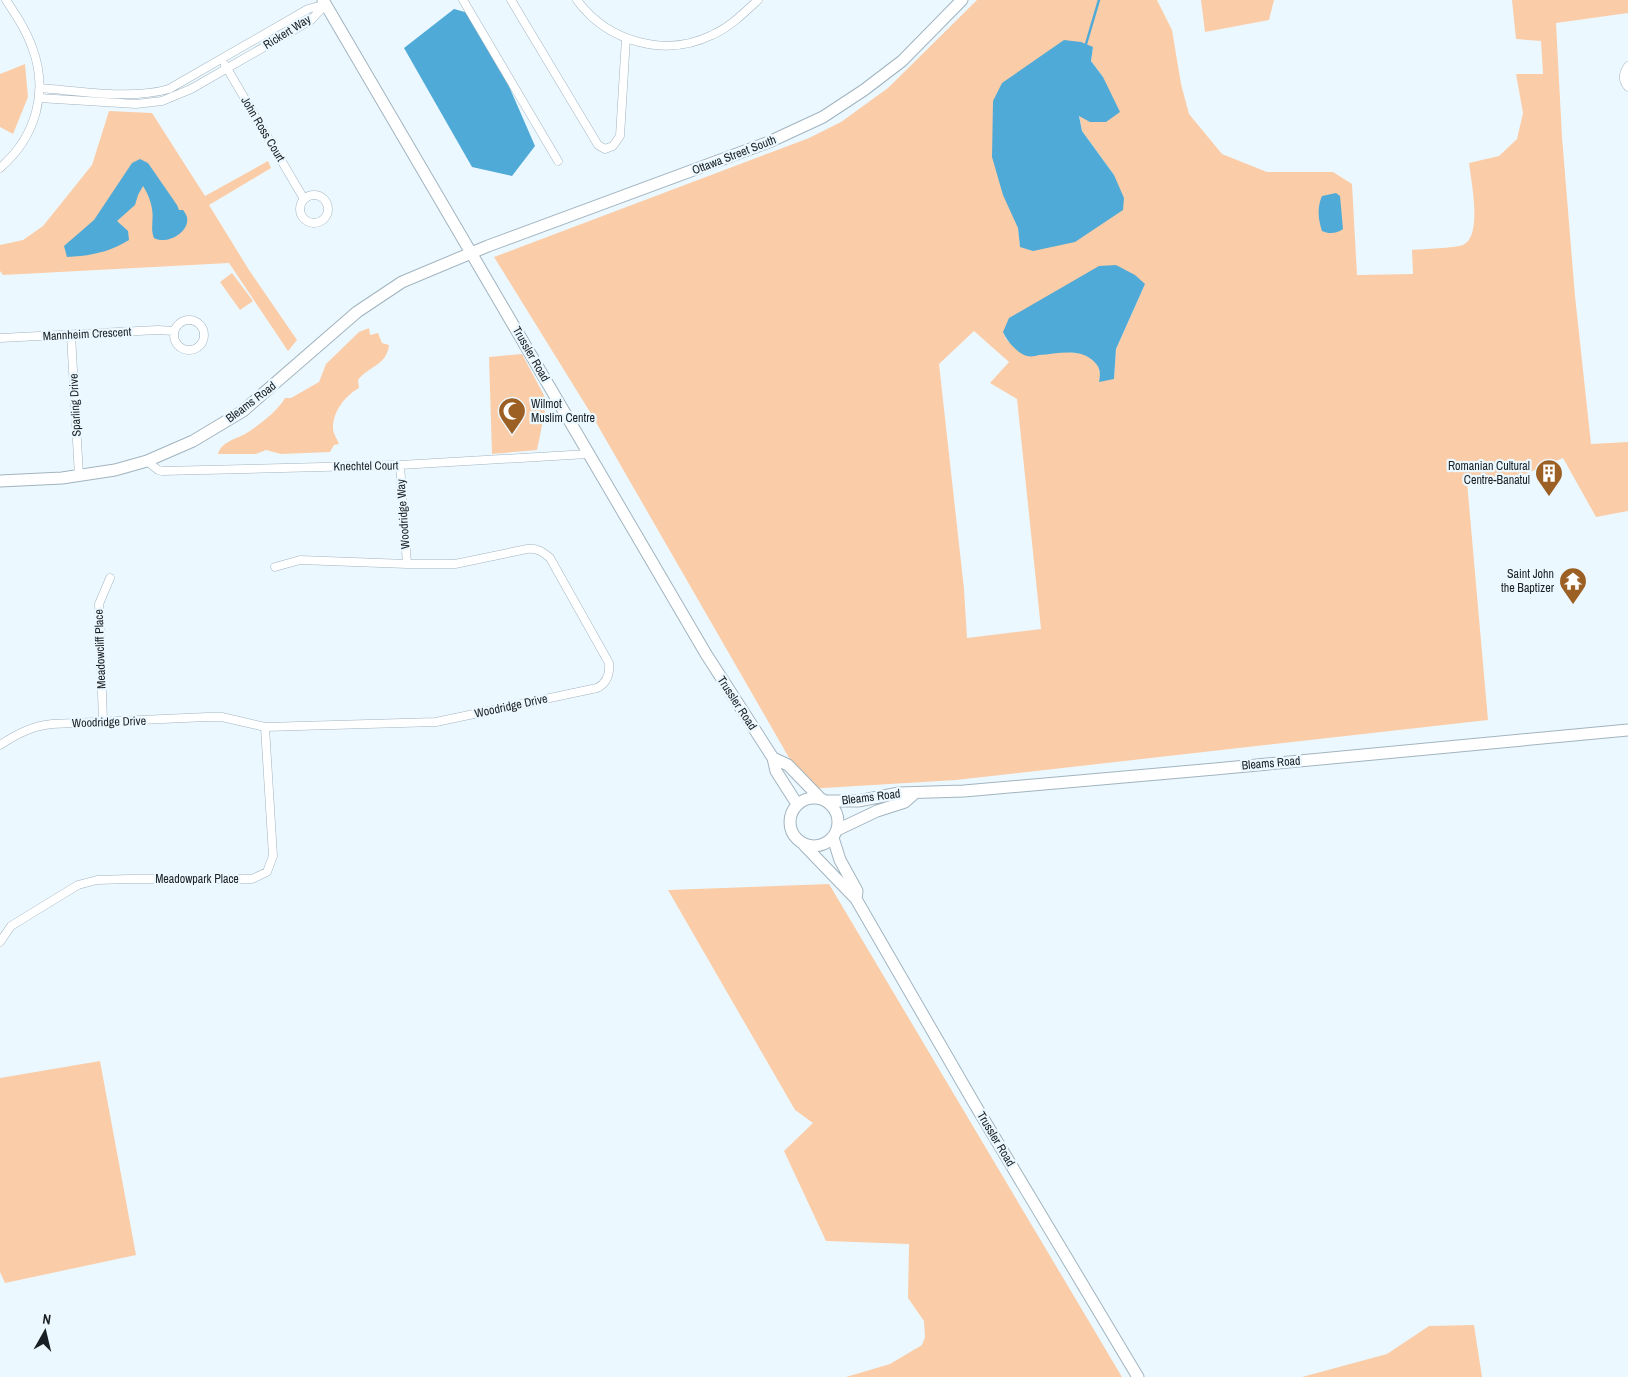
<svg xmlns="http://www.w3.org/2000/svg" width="1628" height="1377" font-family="'Archivo Narrow',sans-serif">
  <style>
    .green { fill: #facda8; fill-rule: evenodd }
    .water { fill: #4faad7 }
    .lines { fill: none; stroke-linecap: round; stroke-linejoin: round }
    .stream { stroke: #4faad7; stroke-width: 2.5 }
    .minor-casing { stroke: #a1b4bf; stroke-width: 9 }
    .secondary-casing { stroke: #a1b4bf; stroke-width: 13 }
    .minor { stroke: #fff; stroke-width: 8 }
    .secondary { stroke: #fff; stroke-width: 11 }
    .labels { text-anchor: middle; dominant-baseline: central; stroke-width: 4.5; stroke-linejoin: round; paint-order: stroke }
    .street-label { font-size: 12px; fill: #192024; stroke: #ecf8ff }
    .poi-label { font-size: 12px; fill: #192024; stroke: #ecf8ff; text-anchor: end }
  </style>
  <rect width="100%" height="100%" fill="#ecf8ff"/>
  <path class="green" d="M977,0H1157L1172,30L1181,84L1189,114L1222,154L1267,172H1333L1352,184L1357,275L1413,274L1412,250C1423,249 1454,248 1463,245C1483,236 1471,181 1469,163L1499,156L1517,139L1523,113L1516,74H1543L1541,41L1516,39L1512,0H1628V13L1556,23L1562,137L1575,296L1591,444L1628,442V511L1596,517L1563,458L1511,480L1467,482L1488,720L956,780L807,789L590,412L494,257L809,138L841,122L888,88ZM1093,47L1091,61L1103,77L1079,115L1082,131L1114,175L1020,246L1018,228ZM1145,284L1116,349L1114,378L1100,373L1098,364L1084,353L1017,349L1006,339L1003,332ZM974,331L1009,362L990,383L1017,399L1041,629L967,638L964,589L939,364Z
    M1201,0H1274L1269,20L1205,32Z
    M25,64L28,97L13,134L0,127V74Z
    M109,111L152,113L205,196L268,161L271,168L209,205L249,270L297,340L288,351L229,263L3,275L0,271V245L23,240L43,226L92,165Z
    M232,273L253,301L240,310L220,282Z
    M369,328L370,335L378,333L382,343L389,345C387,365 369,366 358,380L359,388C345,396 333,411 333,428C333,433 337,439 339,444L334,445L330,452L281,454L266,450L256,454H218C221,442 236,439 245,434C258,426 278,411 285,398H291L319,382L326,364L359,332Z
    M522,354L547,401L537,450L492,454L489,357Z
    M829,884L1122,1377H846L890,1364L922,1345L925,1337L924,1321L908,1298L909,1244L826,1241L784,1151L813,1123L795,1110L668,890Z
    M100,1061L136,1255L5,1283L0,1272V1078Z
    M1474,1325L1482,1377H1302L1387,1354L1429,1326Z"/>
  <path class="water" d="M454,9L465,12L494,52L535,146L512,176L472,167L404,48Z
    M1064,40L1081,42L1093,47L1091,61L1103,77L1120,112L1106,122H1090L1079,116L1082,131L1114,175L1124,198L1123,210L1075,242L1033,251L1020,247L1018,228L1003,195L992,157L993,101L1002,83Z
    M140,159L148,163L177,205L179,210H183C184,211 187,216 187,217C190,233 166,245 154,238C150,229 154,219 152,209C151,201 147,192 143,186L138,195L135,205L117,221L128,231L129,240C110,252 90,256 67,257L64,246L94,220L132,163Z
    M1336,193L1340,196L1343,229C1337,234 1328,234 1322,231C1318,219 1317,207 1322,196Z
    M1116,265L1135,275L1145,284L1116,349L1114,379L1099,382C1101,371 1100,366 1091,359C1077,348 1056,354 1039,355C1036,356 1031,357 1027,356C1017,353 1007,341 1003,332L1009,318L1099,266Z"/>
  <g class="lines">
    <path class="stream" d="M1086,44L1099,0"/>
    <g class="minor-casing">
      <path id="minor" d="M463,0L558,161
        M511,0L598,145L605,149L613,146L620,136L626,38
        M577,0C608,42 665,58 712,35C730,27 744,13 758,0
        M225,65L304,199
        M1628,66C1623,73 1622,80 1628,87
        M40,88C80,91 131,100 169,89L308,9L326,4
        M39,98L136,104L162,101L191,89L311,20L326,4
        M0,168C36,137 49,91 32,47C26,30 16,15 6,0
        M300 209a14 14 0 1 1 28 0a14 14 0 1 1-28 0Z
        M174 335a15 15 0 1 1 30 0a15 15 0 1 1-30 0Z
        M71,335L79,476
        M0,338L158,330L174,331
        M147,461L158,470L162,471L400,465L588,454
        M400,465L407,564
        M103,722L99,604L110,578
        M0,745C17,734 32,726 52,724L207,717H222L265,727L436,722L597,688C607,683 610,674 609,663L550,558C543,552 538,548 527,549L455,564H407L300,560L275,567
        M0,942L11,926L37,910L78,885L97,880L129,879H252L267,872L273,856L265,727"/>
    </g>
    <g class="secondary-casing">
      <path id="secondary" d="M323,0L706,654L773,758L776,771L797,804
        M0,481L62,478L115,470L147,461L193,441L243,411L357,312L402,282L488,246L769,142L823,117L864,90L902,61L962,0
        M773,758L788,765L820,798
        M790 822a24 24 0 1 1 48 0a24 24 0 1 1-48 0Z
        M828,801H858L899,793L964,791L1215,769L1628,730
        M837,830L877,811L905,802L914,794
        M833,838L840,860L857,891L856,899
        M804,845L856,899L974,1103L1138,1377"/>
    </g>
    <use href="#minor" class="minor"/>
    <use href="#secondary" class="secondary"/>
  </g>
  <defs>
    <g id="mosque-pin" transform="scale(1.4375)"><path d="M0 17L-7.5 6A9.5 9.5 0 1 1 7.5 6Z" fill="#9d6024" stroke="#ecf8ff"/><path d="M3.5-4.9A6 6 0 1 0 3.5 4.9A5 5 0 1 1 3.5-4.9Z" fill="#fff"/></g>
    <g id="building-pin" transform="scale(1.4375)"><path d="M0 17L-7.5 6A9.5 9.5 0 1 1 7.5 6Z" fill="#9d6024" stroke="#ecf8ff"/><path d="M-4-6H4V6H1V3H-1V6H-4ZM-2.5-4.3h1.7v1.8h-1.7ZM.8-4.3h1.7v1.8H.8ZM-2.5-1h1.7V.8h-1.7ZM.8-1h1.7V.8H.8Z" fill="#fff"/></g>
    <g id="temple-pin" transform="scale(1.4375)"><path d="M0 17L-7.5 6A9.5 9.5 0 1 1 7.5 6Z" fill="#9d6024" stroke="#ecf8ff"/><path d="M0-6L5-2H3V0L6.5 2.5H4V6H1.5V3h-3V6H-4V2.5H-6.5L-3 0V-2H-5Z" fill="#fff"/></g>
  </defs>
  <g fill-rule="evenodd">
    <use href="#mosque-pin" x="512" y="411"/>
    <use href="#building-pin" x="1549" y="473"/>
    <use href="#temple-pin" x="1573" y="581"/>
  </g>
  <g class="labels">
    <g class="street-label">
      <text transform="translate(287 32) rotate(-32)">Rickert Way</text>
      <text transform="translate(263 129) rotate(59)">John Ross Court</text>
      <text transform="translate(734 155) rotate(-21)">Ottawa Street South</text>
      <text transform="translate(87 334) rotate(-3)">Mannheim Crescent</text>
      <text transform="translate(531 354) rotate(60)">Trussler Road</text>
      <text transform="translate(251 402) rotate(-37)">Bleams Road</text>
      <text transform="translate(75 405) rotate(-93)">Sparling Drive</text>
      <text transform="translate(366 466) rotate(-1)">Knechtel Court</text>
      <text transform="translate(403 514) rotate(-94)">Woodridge Way</text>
      <text transform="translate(100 649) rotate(-92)">Meadowcliff Place</text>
      <text transform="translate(737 703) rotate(57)">Trussler Road</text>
      <text transform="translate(511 706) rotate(-12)">Woodridge Drive</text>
      <text transform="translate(109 722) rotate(-2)">Woodridge Drive</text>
      <text transform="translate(1271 763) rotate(-5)">Bleams Road</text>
      <text transform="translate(871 797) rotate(-7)">Bleams Road</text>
      <text x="197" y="879">Meadowpark Place</text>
      <text transform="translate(996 1139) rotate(59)">Trussler Road</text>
    </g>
    <g class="poi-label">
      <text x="531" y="404" text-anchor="start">Wilmot<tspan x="531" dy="14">Muslim Centre</tspan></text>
      <text x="1530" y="466">Romanian Cultural<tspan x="1530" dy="14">Centre-Banatul</tspan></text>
      <text x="1554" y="574">Saint John<tspan x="1554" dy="14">the Baptizer</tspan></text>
    </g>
  </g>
  <g transform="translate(45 1332) rotate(8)" stroke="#ecf8ff" stroke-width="4" paint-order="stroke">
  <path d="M0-4L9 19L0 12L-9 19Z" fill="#192024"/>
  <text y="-8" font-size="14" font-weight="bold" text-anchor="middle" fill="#192024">N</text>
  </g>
</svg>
